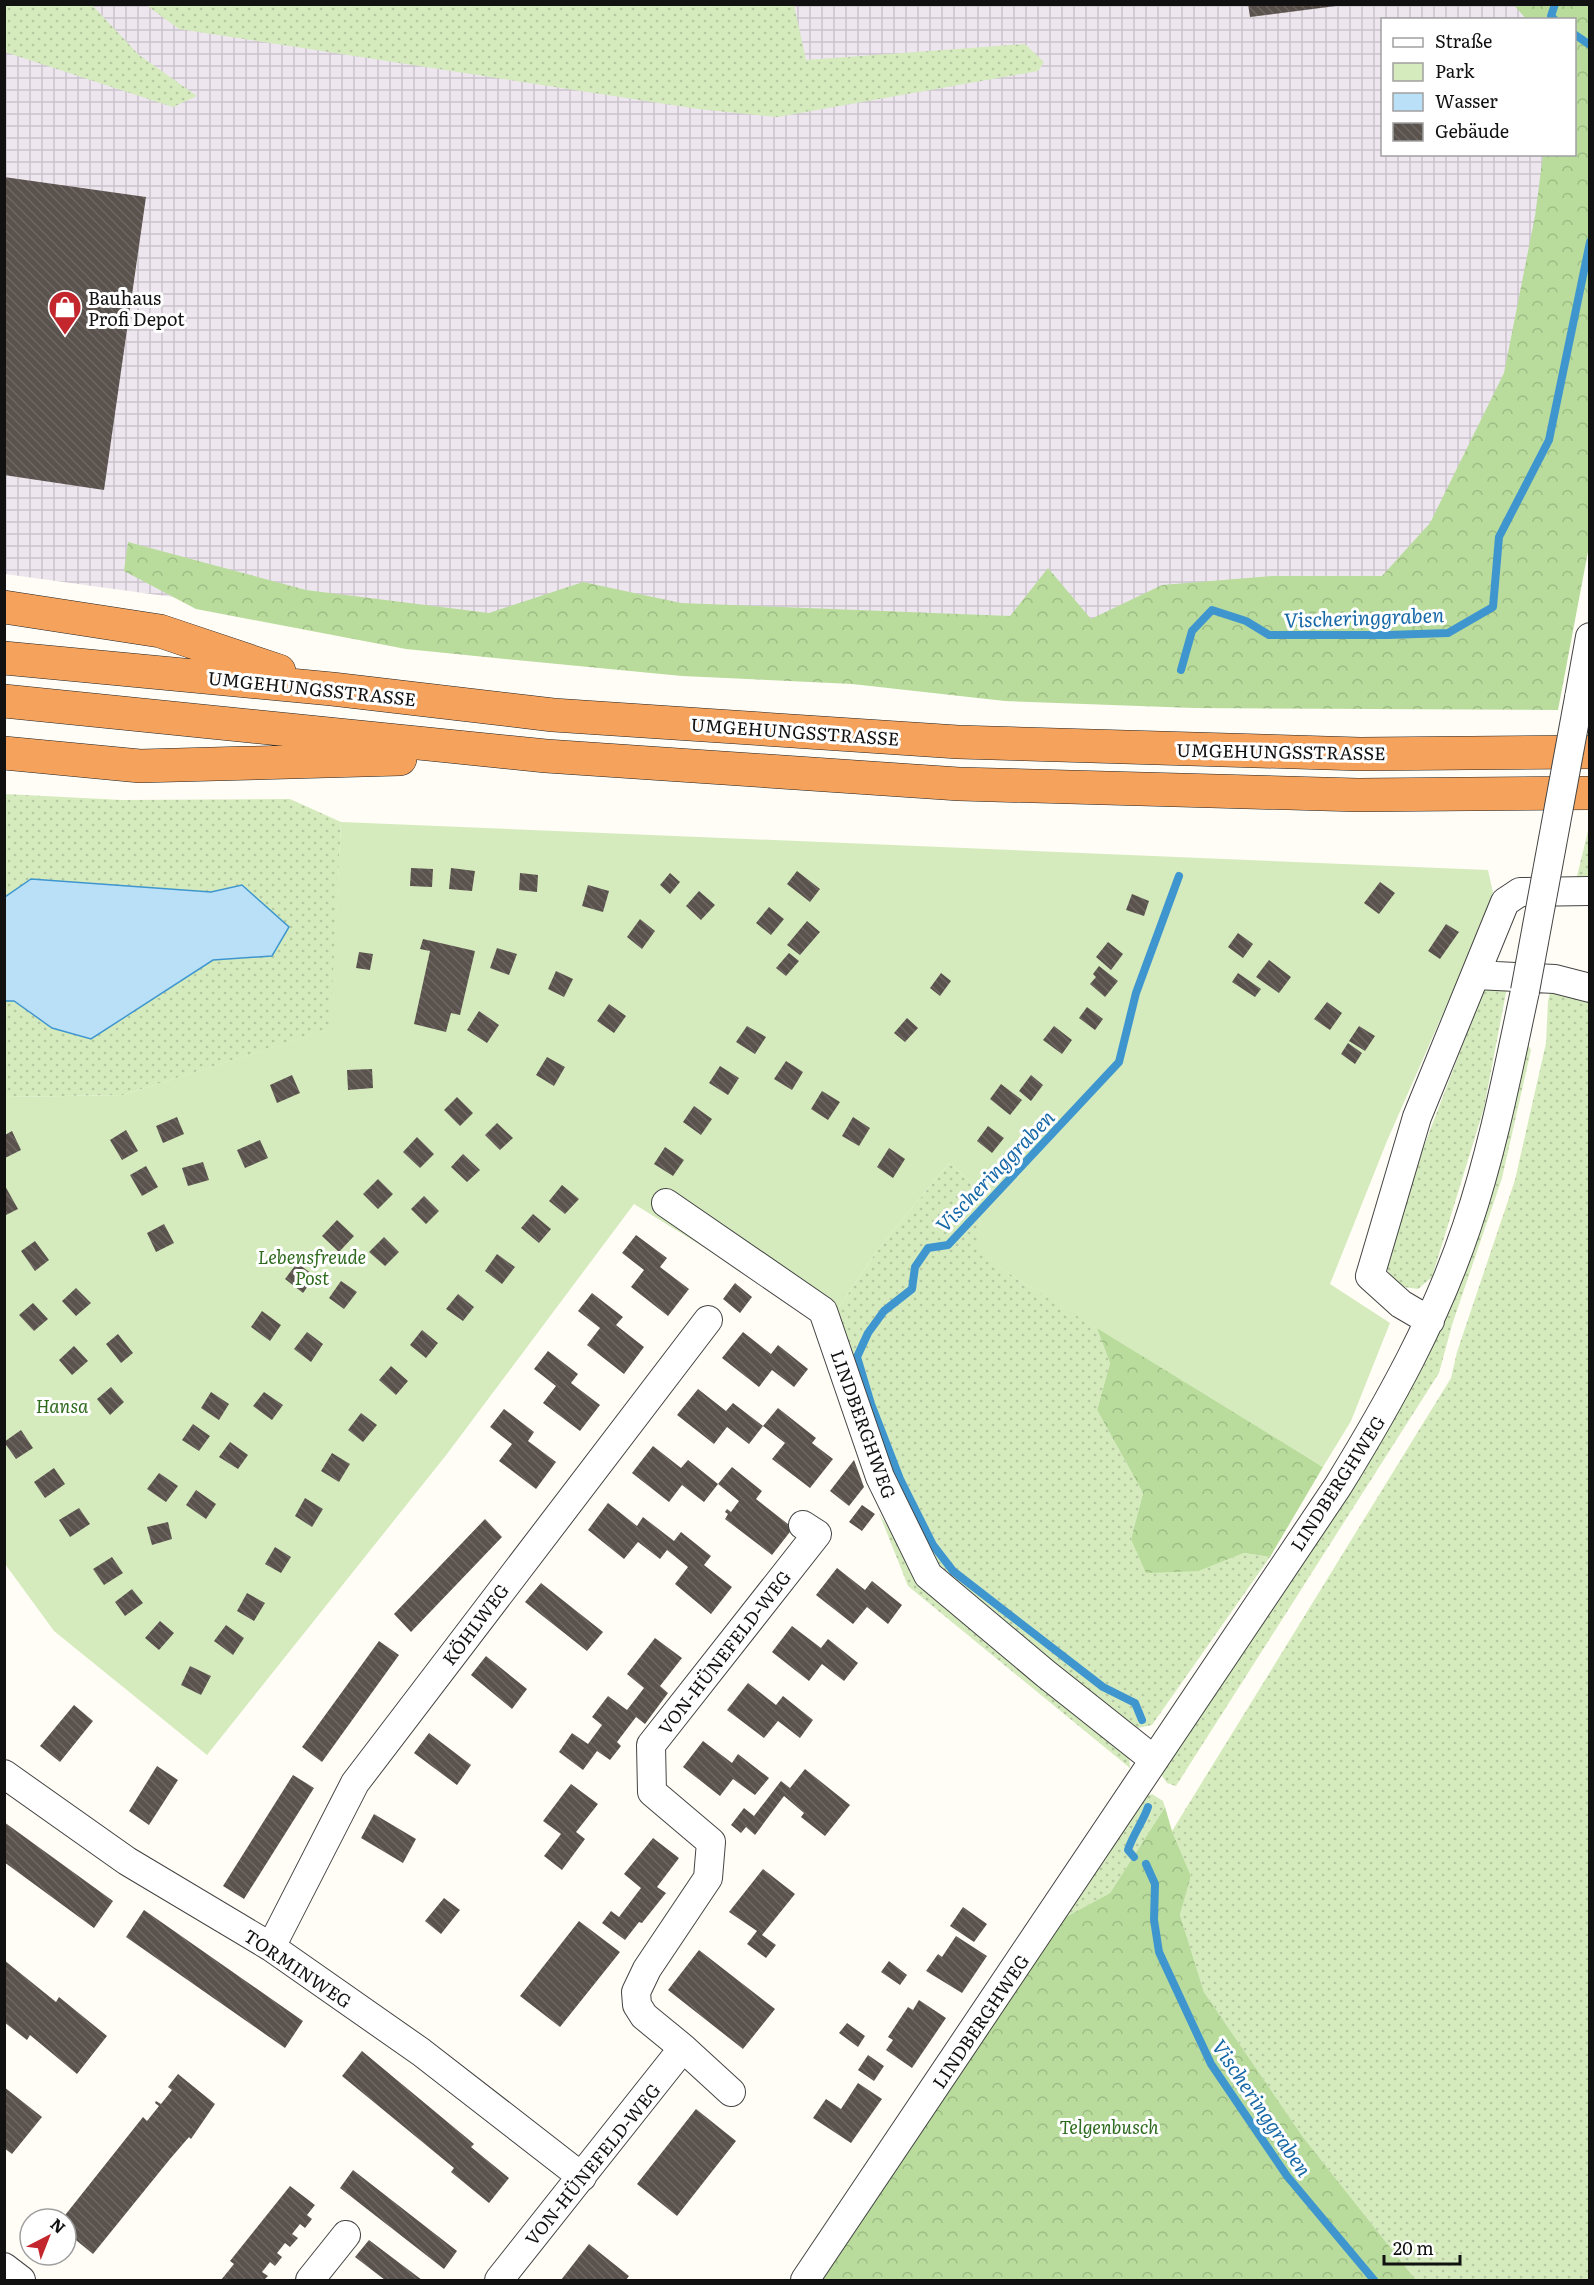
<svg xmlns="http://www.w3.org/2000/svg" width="1594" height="2285" font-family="Literata,serif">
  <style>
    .industrial { fill: url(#industrial-grid); fill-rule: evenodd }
    .grass { fill: url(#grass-dots) }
    .forest { fill: url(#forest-crowns) }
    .park { fill: #d5ebbd }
    .water { fill: #b9e0f7; stroke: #3f96cf; stroke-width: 1.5 }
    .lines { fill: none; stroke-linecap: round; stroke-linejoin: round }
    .stream { stroke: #3f96cf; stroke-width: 8 }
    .building { fill: url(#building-back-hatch) }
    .street-casing { stroke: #444; stroke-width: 30 }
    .highway-casing { stroke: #222; stroke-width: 34 }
    .street { stroke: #fff; stroke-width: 28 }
    .highway { stroke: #f5a25d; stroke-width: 33 }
    .street-bridge-casing { stroke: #444; stroke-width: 30; stroke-linecap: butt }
    .street-bridge { stroke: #fff; stroke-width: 28 }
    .labels { text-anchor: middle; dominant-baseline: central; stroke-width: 6; stroke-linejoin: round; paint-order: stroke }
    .poi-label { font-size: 18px; fill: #111; stroke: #fff; text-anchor: start }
    .street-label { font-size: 18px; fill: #111; stroke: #fff }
    .park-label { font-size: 18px; font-style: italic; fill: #2f6b1f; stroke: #fff }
    .water-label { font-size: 20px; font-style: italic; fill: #1768a6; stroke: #fff }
  </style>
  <defs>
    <pattern id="industrial-grid" width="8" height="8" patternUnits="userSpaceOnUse" patternTransform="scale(1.5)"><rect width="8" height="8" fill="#eee6ef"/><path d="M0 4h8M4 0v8" fill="none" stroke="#cbc4cc"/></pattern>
    <pattern id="grass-dots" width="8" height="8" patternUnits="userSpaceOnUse" patternTransform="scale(1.5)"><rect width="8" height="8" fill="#d5ebbd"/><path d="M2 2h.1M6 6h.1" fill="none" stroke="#b6c8a1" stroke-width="1.8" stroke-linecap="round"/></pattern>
    <pattern id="forest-crowns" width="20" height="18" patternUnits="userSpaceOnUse" patternTransform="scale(1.5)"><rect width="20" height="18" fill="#b9dc9c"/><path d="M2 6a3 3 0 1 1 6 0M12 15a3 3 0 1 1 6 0" fill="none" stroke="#9ebc85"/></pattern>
    <pattern id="building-back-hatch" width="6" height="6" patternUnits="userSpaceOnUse" patternTransform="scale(1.5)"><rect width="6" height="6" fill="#5a524d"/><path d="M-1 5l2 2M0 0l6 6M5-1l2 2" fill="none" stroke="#6d6662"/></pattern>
  </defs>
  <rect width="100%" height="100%" fill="#fffdf5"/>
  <path class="industrial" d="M5,5H1589L1527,656L348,621L5,574ZM1382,20H1574V154H1382Z"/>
  <path class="grass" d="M5,4L92,5L139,55L197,96L173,107L5,52Z
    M146,5H794L806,60L1025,44L1044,62L1038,71L777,117L698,109L179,29Z
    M5,794L122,800L290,799L341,822L331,1029L123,1095L5,1097V1001H13L52,1028L91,1039L213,960L272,956L241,885L211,892L31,879L5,897Z
    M1589,827V880H1576Z
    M1508,982L1484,1108L1432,1277L1418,1289L1397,1286L1387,1269L1386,1245L1486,984Z
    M1551,989L1589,996V2280H1416L1303,2137L1204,1992L1180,1915L1191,1876L1172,1831L1451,1378L1457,1352L1515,1180L1546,1043L1548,1001Z
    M1525,1040L1531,1050L1502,1178L1452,1325L1439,1373L1176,1786L1167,1783L1160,1773L1355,1479L1419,1373L1444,1323L1455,1289Z
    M949,1163L971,1182L980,1222L976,1249L1020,1281L1096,1326L1110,1363L1097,1410L1143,1493L1131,1539L1199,1571L1244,1553L1270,1557L1152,1725L1133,1729L933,1567L904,1513L837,1310L879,1248Z
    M879,1513L918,1575L1129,1756L1130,1768L908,1586Z
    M1152,1794L1163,1801L1165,1807L1110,1893L1062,1919L1143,1797Z"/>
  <path class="forest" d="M1514,5H1589L1590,541L1558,710L1194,708L1005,701L852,684L682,676L516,660L406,649L196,609L124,571L128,542L306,590L489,613L583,582L681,603L1010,616L1048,568L1091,619L1162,585L1272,576H1382L1430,523L1504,373L1535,216L1543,155L1574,154V20L1526,19Z
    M1096,1326L1323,1467L1270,1557L1244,1553L1199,1571L1146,1573L1131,1539L1143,1493L1097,1410L1110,1363Z
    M1165,1807L1172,1831L1191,1876L1180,1915L1204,1992L1303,2137L1416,2280H819L1062,1919L1110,1893Z"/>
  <path class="park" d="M341,822L1488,870L1494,897L1387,1141L1330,1284L1390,1323L1351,1421L1323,1467L1020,1281L975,1249L980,1222L971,1182L949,1163L879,1248L837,1310L799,1306L634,1204L447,1454L207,1755L54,1631L5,1564V1097L123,1095L330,1029Z"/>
  <path class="water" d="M31,879L211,892L242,885L289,927L272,956L213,960L91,1039L52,1028L14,1001H5V897Z"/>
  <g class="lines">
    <path class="stream" d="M1555,4L1551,16L1555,20
      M1574,34L1590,45
      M1181,670L1192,631L1212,610L1246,621L1269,635H1388L1448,633L1493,607L1499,537L1549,440L1590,242
      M1142,1720L1135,1703L1103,1687L953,1571L933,1545L900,1479L871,1404L857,1357L868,1333L884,1311L912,1289L915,1267L928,1248L948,1245L1119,1062L1136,993L1179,876
      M1134,1857L1128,1850C1133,1834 1143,1822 1148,1807
      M1146,1864L1155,1884L1154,1920L1159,1952L1211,2064L1287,2176L1374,2280"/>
  </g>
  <path class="building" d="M1248,4H1335L1336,6L1250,17Z
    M4,177L146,197L104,490L4,475Z
    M411,868L433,869L432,887L410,886Z
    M451,868L475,871L472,891L449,889Z
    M797,871L820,889L810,902L787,884Z
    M520,873L538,875L537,892L519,890Z
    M670,873L680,882L670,894L660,885Z
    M1380,882L1395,893L1379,914L1364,903Z
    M588,885L609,891L603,912L582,906Z
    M699,891L715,905L701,920L686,906Z
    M1132,894L1149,901L1144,916L1126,910Z
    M769,907L784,919L771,935L756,923Z
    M640,919L655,931L642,949L627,937Z
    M807,921L820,932L800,955L787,945Z
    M1446,924L1459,932L1440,959L1428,951Z
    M1238,933L1253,944L1243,958L1228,947Z
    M423,939L475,951L460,1015L451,1013L446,1032L414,1024L430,951L420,949Z
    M1108,942L1123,954L1111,970L1096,957Z
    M497,948L517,954L509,975L490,968Z
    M359,952L373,954L370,970L356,968Z
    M789,953L799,961L786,976L776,968Z
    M1269,960L1291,977L1279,993L1256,977Z
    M1099,966L1118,981L1105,997L1090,984L1096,977L1093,974Z
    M556,971L573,979L564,997L548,989Z
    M941,973L951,981L940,996L930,988Z
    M1238,973L1261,989L1255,997L1232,982Z
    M1327,1002L1342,1013L1330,1030L1314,1019Z
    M609,1004L626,1016L614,1033L597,1021Z
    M1087,1007L1103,1019L1095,1030L1079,1018Z
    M479,1011L499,1025L487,1043L467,1030Z
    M907,1018L918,1028L905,1042L894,1033Z
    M747,1026L766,1037L755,1054L736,1042Z
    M1054,1026L1072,1040L1062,1054L1043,1040Z
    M1359,1026L1375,1036L1365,1051L1349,1041Z
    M1348,1043L1362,1053L1355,1064L1341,1054Z
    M547,1057L565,1067L554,1086L536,1075Z
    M786,1061L803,1072L792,1090L774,1079Z
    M720,1066L739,1078L728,1095L709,1083Z
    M372,1069L373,1088L348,1090L347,1070Z
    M292,1075L300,1093L277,1103L270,1085Z
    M1031,1075L1043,1085L1031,1101L1019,1091Z
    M1001,1084L1022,1100L1010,1115L990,1099Z
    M822,1091L840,1102L828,1120L811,1109Z
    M457,1097L473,1113L460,1126L444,1110Z
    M694,1106L712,1119L701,1135L683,1122Z
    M177,1117L184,1134L163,1143L156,1126Z
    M853,1117L870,1128L859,1146L842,1136Z
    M497,1123L513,1138L500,1150L485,1135Z
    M988,1126L1004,1138L992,1153L977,1141Z
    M126,1130L138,1151L122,1160L110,1140Z
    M12,1131L21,1150L5,1158V1135Z
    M417,1137L434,1154L420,1168L403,1152Z
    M260,1140L268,1158L245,1168L237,1150Z
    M665,1147L684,1160L673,1176L654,1164Z
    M889,1148L905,1159L893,1178L877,1167Z
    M463,1154L480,1170L467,1182L451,1167Z
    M203,1162L209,1180L188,1186L182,1168Z
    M146,1166L158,1187L142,1196L130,1175Z
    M378,1179L393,1194L378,1209L363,1194Z
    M4,1184L18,1209L4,1216Z
    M562,1185L579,1199L565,1214L549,1201Z
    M424,1196L439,1211L426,1224L411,1209Z
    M533,1214L551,1229L539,1243L521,1228Z
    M337,1220L354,1236L339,1252L322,1236Z
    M164,1224L174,1243L156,1252L147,1233Z
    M636,1235L667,1258L660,1267L689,1289L668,1316L631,1287L644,1270L622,1253Z
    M384,1237L399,1252L385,1266L369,1252Z
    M35,1241L49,1260L35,1271L21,1251Z
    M497,1254L515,1267L502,1284L485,1271Z
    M297,1263L315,1276L303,1293L285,1279Z
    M341,1281L357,1292L344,1309L329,1298Z
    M735,1283L752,1297L740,1313L723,1299Z
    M76,1288L91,1303L76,1316L62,1301Z
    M592,1293L623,1317L616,1325L644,1347L624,1374L587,1345L600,1328L578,1311Z
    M458,1294L474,1307L463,1321L446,1309Z
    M33,1303L48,1319L34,1331L19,1315Z
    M262,1311L281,1325L270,1341L251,1327Z
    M422,1330L438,1343L426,1358L410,1345Z
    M307,1332L323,1344L311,1362L294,1349Z
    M743,1332L771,1354L778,1345L808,1369L794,1387L772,1370L759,1387L722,1358Z
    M118,1334L133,1353L121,1363L106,1344Z
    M74,1346L88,1361L72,1375L59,1360Z
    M548,1351L578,1374L571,1383L600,1405L580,1431L543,1403L556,1386L534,1369Z
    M391,1366L408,1381L396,1395L379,1380Z
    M111,1387L124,1402L110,1415L97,1399Z
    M698,1389L726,1411L733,1403L763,1426L749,1444L727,1427L714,1444L677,1415Z
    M211,1392L229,1404L219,1420L201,1408Z
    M264,1392L283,1405L272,1420L253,1406Z
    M778,1408L816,1438L812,1443L833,1459L810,1488L772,1459L785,1443L763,1426Z
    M504,1409L534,1432L528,1441L556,1462L536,1489L499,1461L512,1444L490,1427Z
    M361,1413L377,1425L363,1442L348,1430Z
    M193,1424L210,1436L199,1451L182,1440Z
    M21,1430L33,1448L16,1459L4,1442Z
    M230,1442L248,1455L238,1469L219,1457Z
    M653,1446L681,1468L688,1460L718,1484L732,1467L762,1491L756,1499L793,1528L772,1555L725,1519L728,1514L725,1512L727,1509L731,1512L739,1501L718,1484L704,1502L682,1485L669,1502L632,1473Z
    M332,1453L350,1464L339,1482L321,1471Z
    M854,1460L864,1487L849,1506L830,1491Z
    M54,1468L65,1484L45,1498L34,1482Z
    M159,1473L178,1486L166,1502L147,1489Z
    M196,1490L216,1504L206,1519L186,1505Z
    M305,1498L323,1509L312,1527L295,1516Z
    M608,1503L637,1526L643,1517L674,1541L681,1532L711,1556L704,1565L732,1587L711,1614L675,1584L688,1567L667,1550L660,1559L638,1542L624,1559L588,1530Z
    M862,1505L875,1514L862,1531L849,1522Z
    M79,1508L90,1524L70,1537L59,1520Z
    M485,1519L502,1537L411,1632L394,1614Z
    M168,1522L172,1539L152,1545L147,1527Z
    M275,1547L291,1557L281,1573L265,1564Z
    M112,1557L123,1573L104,1585L93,1569Z
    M837,1568L865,1590L872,1581L902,1605L888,1624L867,1607L853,1624L816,1595Z
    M541,1583L603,1632L587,1651L525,1602Z
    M132,1589L143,1603L125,1616L115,1602Z
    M247,1593L265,1603L254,1621L237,1611Z
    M160,1621L174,1633L159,1650L145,1638Z
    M226,1625L244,1638L233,1655L214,1641Z
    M792,1626L821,1648L828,1639L858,1663L844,1681L822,1664L809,1681L772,1652Z
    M655,1638L682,1658L660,1686L668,1693L645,1724L636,1717L617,1742L621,1746L610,1760L597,1751L583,1770L559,1752L572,1733L588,1744L602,1725L592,1717L608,1696L627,1710L644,1688L627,1674Z
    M379,1641L399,1655L322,1762L302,1747Z
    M486,1656L527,1689L512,1709L471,1675Z
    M190,1666L211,1676L201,1695L181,1685Z
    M748,1683L776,1705L783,1696L813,1720L800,1738L778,1721L764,1738L727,1710Z
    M74,1705L93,1721L60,1762L40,1746Z
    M429,1733L471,1765L457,1785L414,1753Z
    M703,1741L732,1763L738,1754L769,1778L755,1795L733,1779L720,1796L683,1767Z
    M157,1766L178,1780L149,1825L129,1811Z
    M805,1769L850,1805L825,1836L801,1817L804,1813L784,1796L755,1835L746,1827L741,1833L731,1825L744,1808L754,1816L781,1781L790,1788Z
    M293,1775L314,1788L244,1899L223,1886Z
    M571,1784L598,1804L576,1832L585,1839L562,1870L544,1856L561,1834L543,1821Z
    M374,1814L416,1839L403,1863L361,1838Z
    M4,1822L113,1901L94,1928L4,1862Z
    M653,1838L679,1858L657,1887L666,1893L642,1923L639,1922L625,1940L602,1923L611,1911L619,1917L641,1888L624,1874Z
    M763,1869L795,1894L762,1935L776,1945L766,1958L747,1944L757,1931L729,1912Z
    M444,1898L460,1910L441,1934L425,1921Z
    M963,1907L987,1924L974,1942L950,1926Z
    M144,1910L303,2021L285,2048L126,1937Z
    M579,1921L620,1952L560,2027L520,1996Z
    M956,1936L987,1956L962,1993L926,1971L938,1954L942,1957Z
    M699,1950L775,2009L743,2049L668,1990Z
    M4,1960L56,2002L59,1997L107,2036L77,2074L30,2035L27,2040L4,2022Z
    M889,1961L907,1975L900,1985L881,1972Z
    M919,2000L946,2018L912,2068L886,2050L893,2040L888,2037L908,2007L913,2010Z
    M847,2023L865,2036L858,2047L839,2033Z
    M362,2051L474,2144L471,2147L509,2178L489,2203L451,2172L454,2168L342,2076Z
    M868,2055L884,2066L874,2081L858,2070Z
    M178,2074L215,2104L191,2139L189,2137L170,2159L93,2254L66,2232V2219H62L143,2117L147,2121L159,2106L155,2103L156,2101L161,2104L172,2090L168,2087Z
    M858,2083L882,2099L851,2143L813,2118L826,2099L841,2109Z
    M4,2087L42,2117L12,2154L4,2148Z
    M696,2109L736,2141L677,2216L637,2184Z
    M353,2170L457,2251L444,2269L340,2188Z
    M290,2186L315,2205L307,2215L312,2219L305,2228L300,2224L292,2234L298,2238L290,2247L285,2243L277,2253L282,2257L275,2266L270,2262L262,2272L268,2276L264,2280H221L234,2264L230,2261Z
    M369,2240L422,2280H385L355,2257Z
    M589,2244L629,2276L626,2280H561Z"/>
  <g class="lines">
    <g class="street-casing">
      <path id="street" d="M1579,698L1590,637
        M1476,975L1555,979L1590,988
        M666,1203L823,1311L880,1477L928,1575L1046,1674L1153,1759
        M1430,1321L1401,1304L1370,1276L1417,1117L1505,902L1520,892L1590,891
        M4,1774L127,1861L271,1947L421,2052L582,2177
        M271,1947L355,1783L708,1320
        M731,2092L683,2048L644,2016L637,2005L636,1992L647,1969L708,1878L711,1842L652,1792L651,1745L817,1534L803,1525
        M4,2267L21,2280
        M310,2280L346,2235
        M499,2280L683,2048
        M805,2280L1338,1486C1389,1403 1436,1319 1467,1226C1493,1149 1508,1070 1525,991"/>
    </g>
    <g class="highway-casing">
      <path id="highway" d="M4,607L160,631L279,671
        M4,658L332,689L553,715L958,742L1360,754L1590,752
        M4,701L546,756L959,784L1358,795L1590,793
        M4,753L140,766L400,759"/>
    </g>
    <use href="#street" class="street"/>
    <use href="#highway" class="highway"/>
    <g class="street-bridge-casing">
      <path id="street-bridge" d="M1525,991L1579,698"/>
    </g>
    <use href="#street-bridge" class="street-bridge"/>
  </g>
  <defs>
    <g id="shop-pin" transform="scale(1.725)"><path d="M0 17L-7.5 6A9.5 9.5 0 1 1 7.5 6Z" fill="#c4262e" stroke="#fff"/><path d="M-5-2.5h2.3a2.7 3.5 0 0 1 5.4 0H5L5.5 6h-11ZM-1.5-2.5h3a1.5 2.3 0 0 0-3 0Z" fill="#fff"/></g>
  </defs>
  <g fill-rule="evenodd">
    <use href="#shop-pin" x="65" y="307"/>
  </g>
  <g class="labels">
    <g class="poi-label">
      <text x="88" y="297">Bauhaus<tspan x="88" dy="21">Profi Depot</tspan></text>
    </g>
    <g class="street-label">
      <text transform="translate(312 688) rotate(6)">UMGEHUNGSSTRASSE</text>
      <text transform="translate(795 731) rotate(4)">UMGEHUNGSSTRASSE</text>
      <text transform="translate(1281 751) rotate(1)">UMGEHUNGSSTRASSE</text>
      <text transform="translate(864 1424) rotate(70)">LINDBERGHWEG</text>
      <text transform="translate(1337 1483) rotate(-57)">LINDBERGHWEG</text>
      <text transform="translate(475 1624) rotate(-53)">KÖHLWEG</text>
      <text transform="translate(724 1652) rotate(-52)">VON-HÜNEFELD-WEG</text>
      <text transform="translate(298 1968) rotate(34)">TORMINWEG</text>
      <text transform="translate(980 2021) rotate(-56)">LINDBERGHWEG</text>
      <text transform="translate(592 2164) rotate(-51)">VON-HÜNEFELD-WEG</text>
    </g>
    <g class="park-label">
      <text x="312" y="1256">Lebensfreude<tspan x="312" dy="21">Post</tspan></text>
      <text x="62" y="1405">Hansa</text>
      <text x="1109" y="2126">Telgenbusch</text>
    </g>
    <g class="water-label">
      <text transform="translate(1364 616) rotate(-2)">Vischeringgraben</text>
      <text transform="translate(994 1170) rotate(-46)">Vischeringgraben</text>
      <text transform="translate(1263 2107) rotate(56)">Vischeringgraben</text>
    </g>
  </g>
  <rect width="1594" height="2285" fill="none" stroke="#111111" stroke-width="12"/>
  <rect x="1381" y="18" width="195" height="138" fill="#ffffff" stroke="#a0a0a0" stroke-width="1.5"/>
  <rect x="1393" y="38" width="30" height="9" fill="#ffffff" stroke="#a0a0a0" stroke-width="1.5"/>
  <text x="1435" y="48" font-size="18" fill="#111111">Straße</text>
  <rect x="1393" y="63" width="30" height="18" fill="#d5ebbd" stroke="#a0a0a0" stroke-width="1.5"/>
  <text x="1435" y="78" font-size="18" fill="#111111">Park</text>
  <rect x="1393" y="93" width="30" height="18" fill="#b9e0f7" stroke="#a0a0a0" stroke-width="1.5"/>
  <text x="1435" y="108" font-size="18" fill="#111111">Wasser</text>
  <rect x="1393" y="123" width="30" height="18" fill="url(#building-back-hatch)" stroke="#a0a0a0" stroke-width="1.5"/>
  <text x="1435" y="138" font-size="18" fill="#111111">Gebäude</text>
  <g transform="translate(48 2237) rotate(42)"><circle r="28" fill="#ffffff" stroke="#a0a0a0" stroke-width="1.5"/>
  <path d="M0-4.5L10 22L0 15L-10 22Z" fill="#c4262e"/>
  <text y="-9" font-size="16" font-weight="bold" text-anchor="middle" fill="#111111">N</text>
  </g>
  <path d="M1384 2255v9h76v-9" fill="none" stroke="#111111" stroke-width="3"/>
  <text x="1393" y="2255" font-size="18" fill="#111111" stroke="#ffffff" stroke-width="4.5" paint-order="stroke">20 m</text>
</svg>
